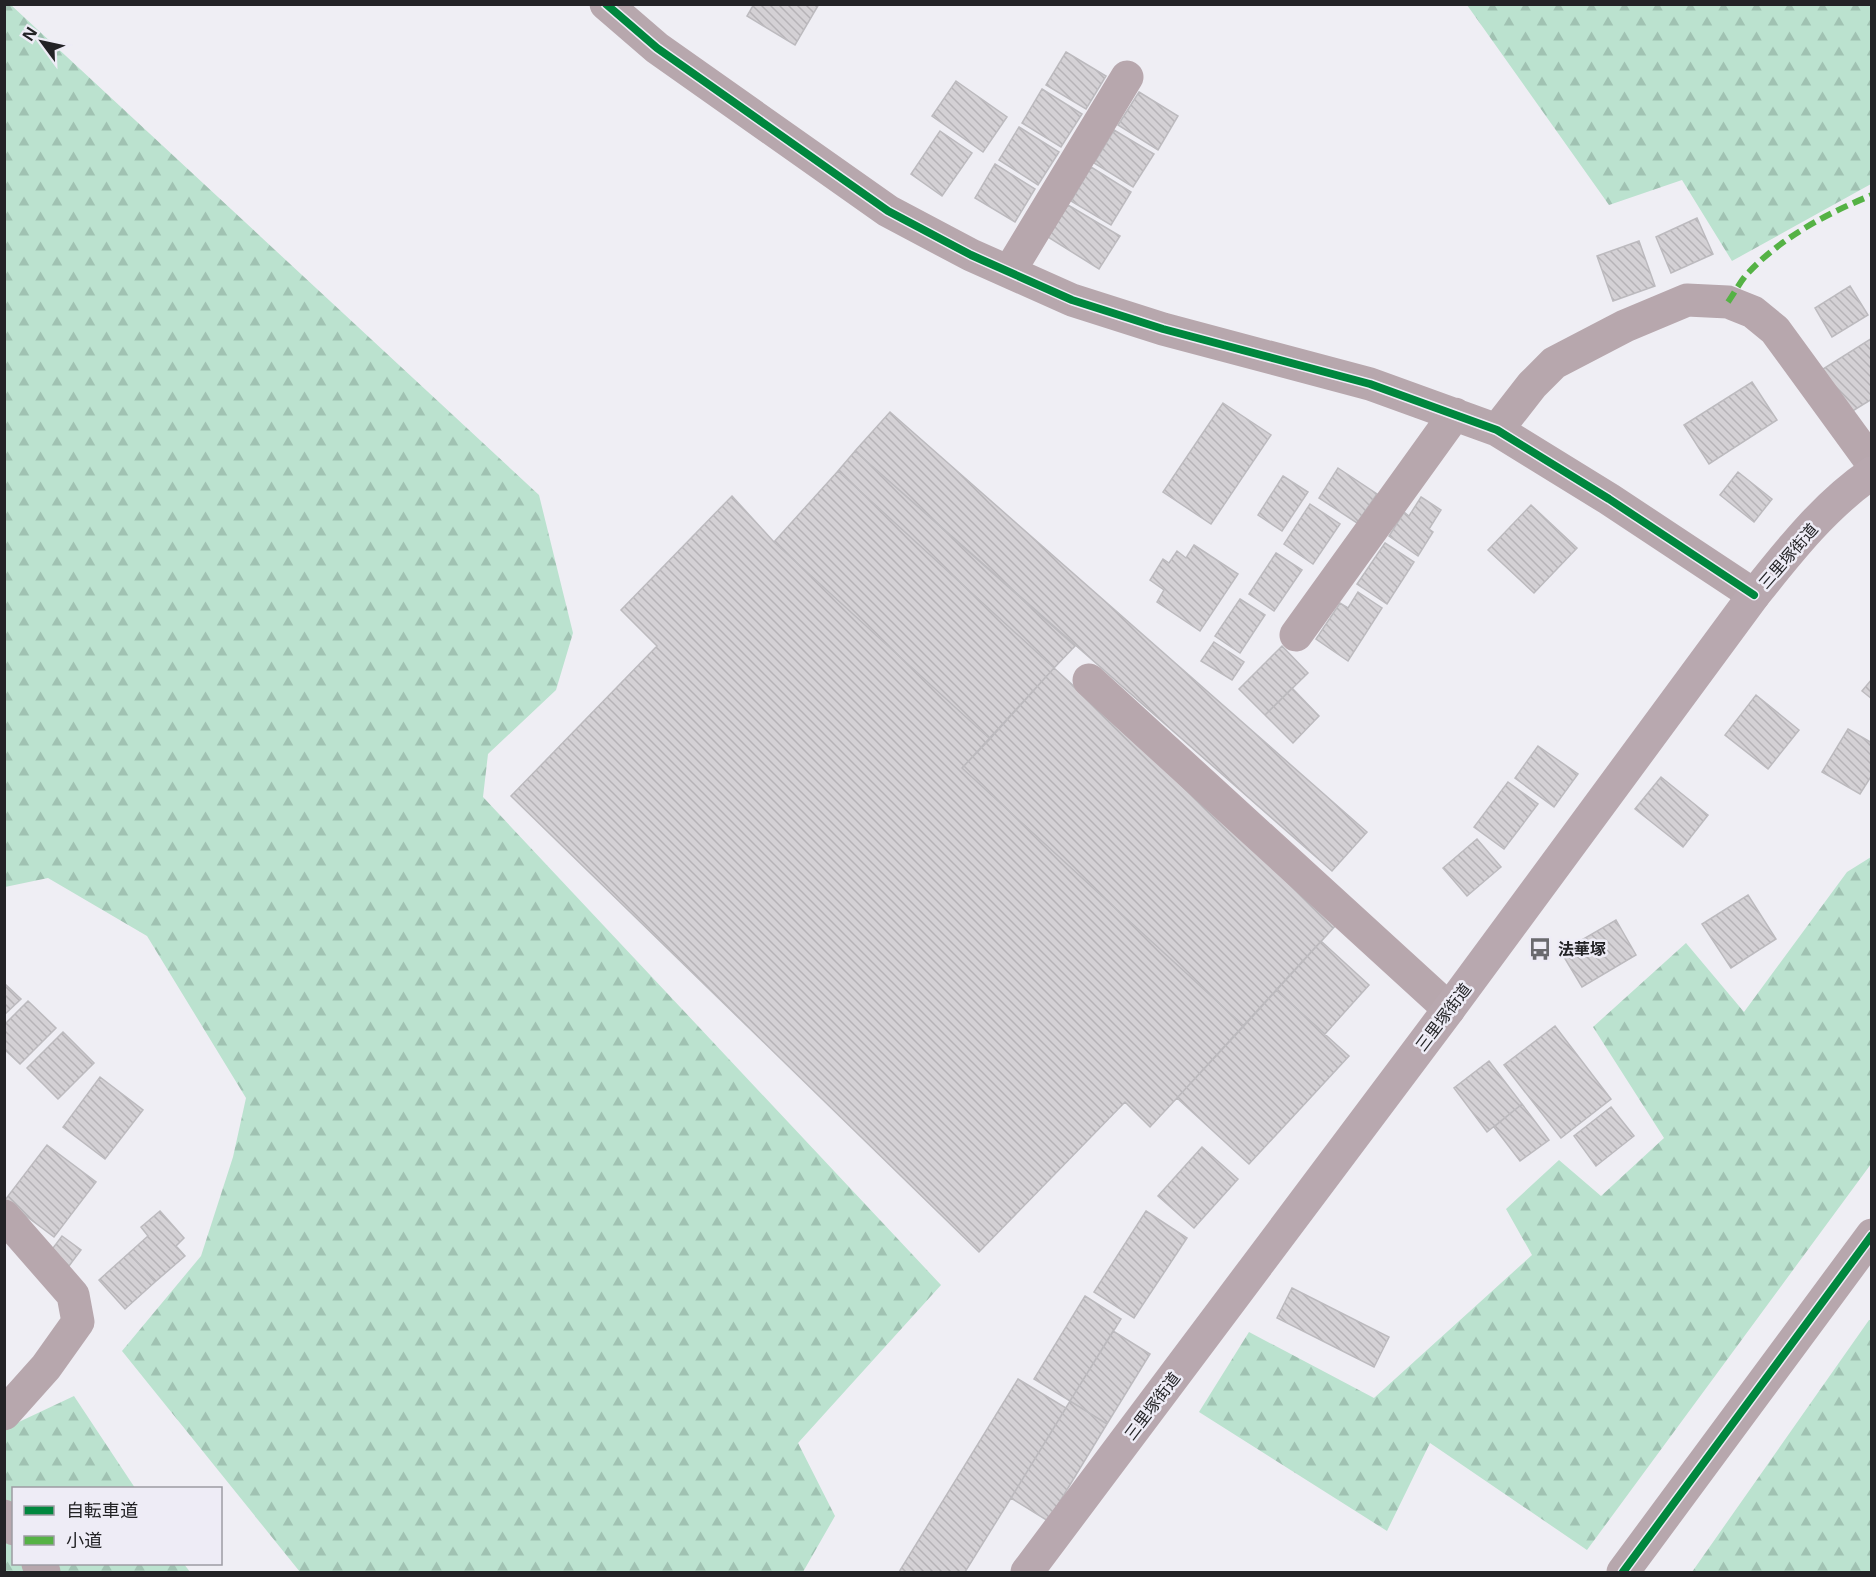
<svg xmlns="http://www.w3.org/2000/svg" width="1876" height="1577" font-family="'Open Sans','Noto Sans JP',sans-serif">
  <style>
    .forest { fill: url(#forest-firs) }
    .building { fill: url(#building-back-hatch); stroke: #bcbabe; stroke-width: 1.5 }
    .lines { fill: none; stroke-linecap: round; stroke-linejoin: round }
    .minor { stroke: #b7a7ad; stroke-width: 33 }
    .major { stroke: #b8a8af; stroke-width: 33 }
    .quiet { stroke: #55b245; stroke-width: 6; stroke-dasharray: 12 6; stroke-linecap: butt }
    .cycleway-casing { stroke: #eeecf6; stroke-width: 11 }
    .cycleway { stroke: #00873e; stroke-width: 8 }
    .labels { text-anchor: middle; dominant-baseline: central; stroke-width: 5; stroke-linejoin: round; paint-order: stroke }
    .street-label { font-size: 16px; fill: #232326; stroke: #eeecf6 }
    .poi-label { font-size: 16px; font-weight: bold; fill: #232326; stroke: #eeecf6; text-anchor: start }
  </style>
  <defs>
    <pattern id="forest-firs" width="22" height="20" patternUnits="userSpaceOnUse" patternTransform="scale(1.5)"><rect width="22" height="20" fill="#bbe2cf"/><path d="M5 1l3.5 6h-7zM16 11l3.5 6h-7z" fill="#a0c2b2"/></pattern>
    <pattern id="building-back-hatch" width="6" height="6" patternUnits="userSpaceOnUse" patternTransform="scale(1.5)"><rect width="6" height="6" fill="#d4d1d5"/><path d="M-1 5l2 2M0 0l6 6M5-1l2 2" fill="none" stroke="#b6b3b7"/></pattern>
  </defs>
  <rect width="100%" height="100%" fill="#efeef4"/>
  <path class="forest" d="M4,5H11L539,495L573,633L556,690L488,754L483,797L941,1285L798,1443L835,1516L803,1572H300L122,1351L201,1256L233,1157L246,1098L147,936L48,878L5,887Z
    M1467,5H1871V184L1732,261L1682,180L1609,205Z
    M1871,857V1164L1587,1550L1430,1443L1387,1531L1199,1412L1249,1332L1374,1398L1532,1255L1506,1209L1559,1160L1601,1196L1664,1138L1593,1027L1686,943L1744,1012L1847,872Z
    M1869,1320H1871V1572H1692Z
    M74,1396L135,1488H14V1564H184L190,1572H5L4,1429Z"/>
  <path class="building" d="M754,4H819L795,45L747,16Z
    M1066,52L1106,76L1086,109L1046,85Z
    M956,81L1007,117L983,152L932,116Z
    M1042,89L1082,114L1061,147L1022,123Z
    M1139,92L1178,116L1158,150L1118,125Z
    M1019,127L1059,152L1038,185L999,160Z
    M1114,130L1154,154L1133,187L1094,163Z
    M940,131L972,153L942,196L911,174Z
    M995,164L1035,189L1015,222L975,198Z
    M1091,167L1131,192L1111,225L1071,201Z
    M1068,205L1120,236L1099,269L1048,237Z
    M1697,218L1713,254L1671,273L1656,237Z
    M1639,241L1655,286L1613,301L1597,256Z
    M1850,286L1868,315L1832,337L1815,308Z
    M1872,338V399L1851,412L1823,369Z
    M1752,382L1777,420L1709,464L1684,425Z
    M1223,403L1271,435L1211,524L1163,492Z
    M890,412L1367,832L1332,871L855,451Z
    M855,451L1075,646L1054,668L838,471Z
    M1338,468L1377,494L1357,523L1319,498Z
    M838,471L1054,668L990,739L774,542Z
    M1738,472L1772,499L1754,522L1720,495Z
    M1283,476L1308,492L1282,531L1258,515Z
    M732,496L774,542L990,739L962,768L1244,1026L1150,1127L1125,1102L979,1252L511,796L657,646L621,610Z
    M1421,497L1441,510L1429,529L1433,532L1418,556L1389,536L1404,512L1409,516Z
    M1310,504L1340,524L1313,564L1284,544Z
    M1531,505L1577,548L1534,593L1488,550Z
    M1385,543L1414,562L1387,604L1357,584Z
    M1194,545L1238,574L1200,631L1157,602L1164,590L1150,580L1163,559L1169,563L1177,551L1186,558Z
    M1276,553L1302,570L1274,611L1249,594Z
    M1358,592L1382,608L1348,661L1316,639L1340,603L1348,608Z
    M1240,599L1265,615L1240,653L1215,636Z
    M1214,642L1244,662L1232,680L1201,661Z
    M1282,646L1308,673L1265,715L1239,689Z
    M1054,668L1336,925L1244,1026L962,768Z
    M1872,679V699L1862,691Z
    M1292,688L1319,716L1293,743L1265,715Z
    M1756,695L1799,730L1768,769L1725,735Z
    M1848,729L1872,743V775L1860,794L1822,772Z
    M1538,746L1578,774L1554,807L1515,778Z
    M1661,777L1708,815L1683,847L1635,809Z
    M1508,782L1538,804L1504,849L1474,827Z
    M1477,839L1501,867L1467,896L1443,868Z
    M1748,895L1776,939L1731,968L1702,924Z
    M1616,920L1636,955L1582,987L1561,952Z
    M1321,941L1369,985L1325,1034L1276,990Z
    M4,983L21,999L4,1015Z
    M1276,990L1349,1056L1249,1164L1177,1098Z
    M28,1001L56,1028L20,1064L4,1049V1025Z
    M1555,1026L1611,1099L1561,1138L1504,1065Z
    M63,1032L94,1063L58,1099L27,1068Z
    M1489,1061L1522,1104L1487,1132L1454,1088Z
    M100,1077L143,1110L105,1159L63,1127Z
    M1522,1104L1549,1140L1520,1161L1494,1127Z
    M1611,1107L1634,1136L1596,1166L1574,1136Z
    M47,1145L96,1182L54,1237L5,1200Z
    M1202,1147L1238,1179L1194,1228L1158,1196Z
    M160,1211L184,1238L176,1246L185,1256L155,1282L129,1253L148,1236L141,1227Z
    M1146,1211L1187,1238L1134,1318L1094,1292Z
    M62,1236L81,1250L66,1270L47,1256Z
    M129,1253L155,1282L125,1309L99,1280Z
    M1292,1288L1389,1337L1374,1367L1277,1318Z
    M1085,1296L1121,1319L1070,1401L1034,1379Z
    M1113,1331L1150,1354L1107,1424L1070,1401Z
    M1018,1379L1066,1408L1011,1498L965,1572H899Z
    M1070,1401L1107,1424L1048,1521L1011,1498Z"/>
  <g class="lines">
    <path class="minor" d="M606,4L657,48L888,211L971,255L1072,300L1163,329L1370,384L1497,430L1609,499L1754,595
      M1009,272L1127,77
      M1497,430L1532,385L1554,363L1625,326L1687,300L1728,302L1753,312L1775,330L1872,463
      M1296,635L1455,414
      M1089,680L1449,1009
      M4,1216L73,1295L78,1322L46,1367L4,1414
      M4,1516L14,1529
      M38,1564L44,1572
      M1623,1572L1872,1235"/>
    <path class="major" d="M1027,1572L1449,1009L1754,595C1789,551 1825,505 1872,473"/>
    <path class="quiet" d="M1728,302C1735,292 1741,280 1749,272C1782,237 1828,213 1872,195"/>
    <g class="cycleway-casing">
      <path id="cycleway" d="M606,4L657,48L888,211L971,255L1072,300L1163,329L1370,384L1497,430L1609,499L1754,595
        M1623,1572L1872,1235"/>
    </g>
    <use href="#cycleway" class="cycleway"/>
  </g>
  <defs>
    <g id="bus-bare" transform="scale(1.8)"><path d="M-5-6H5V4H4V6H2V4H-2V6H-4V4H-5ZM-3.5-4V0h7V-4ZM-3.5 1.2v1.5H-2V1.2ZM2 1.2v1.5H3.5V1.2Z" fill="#6a6a6e" stroke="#eeecf6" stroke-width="2.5" paint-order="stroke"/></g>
  </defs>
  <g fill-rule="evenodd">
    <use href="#bus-bare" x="1540" y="949"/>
  </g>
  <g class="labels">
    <g class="street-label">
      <text transform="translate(1788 556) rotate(-49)">三里塚街道</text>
      <text transform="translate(1443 1017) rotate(-53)">三里塚街道</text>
      <text transform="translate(1152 1406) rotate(-53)">三里塚街道</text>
    </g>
    <g class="poi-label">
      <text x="1558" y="949">法華塚</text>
    </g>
  </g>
  <rect width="1876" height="1577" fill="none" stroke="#232326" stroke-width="12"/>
  <rect x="12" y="1487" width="210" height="78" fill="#eeecf6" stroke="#9d9ca3" stroke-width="1.5"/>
  <rect x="24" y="1506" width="30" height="9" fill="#00873e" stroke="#9d9ca3" stroke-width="1.5"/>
  <text x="66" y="1517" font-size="18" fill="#232326">自転車道</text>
  <rect x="24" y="1536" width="30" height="9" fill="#55b245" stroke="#9d9ca3" stroke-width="1.5"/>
  <text x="66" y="1547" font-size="18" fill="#232326">小道</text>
  <g transform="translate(42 42) rotate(303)" stroke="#eeecf6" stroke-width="4.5" paint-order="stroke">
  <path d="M0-4.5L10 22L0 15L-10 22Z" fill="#232326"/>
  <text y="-9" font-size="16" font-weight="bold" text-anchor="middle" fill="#232326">N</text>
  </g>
</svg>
